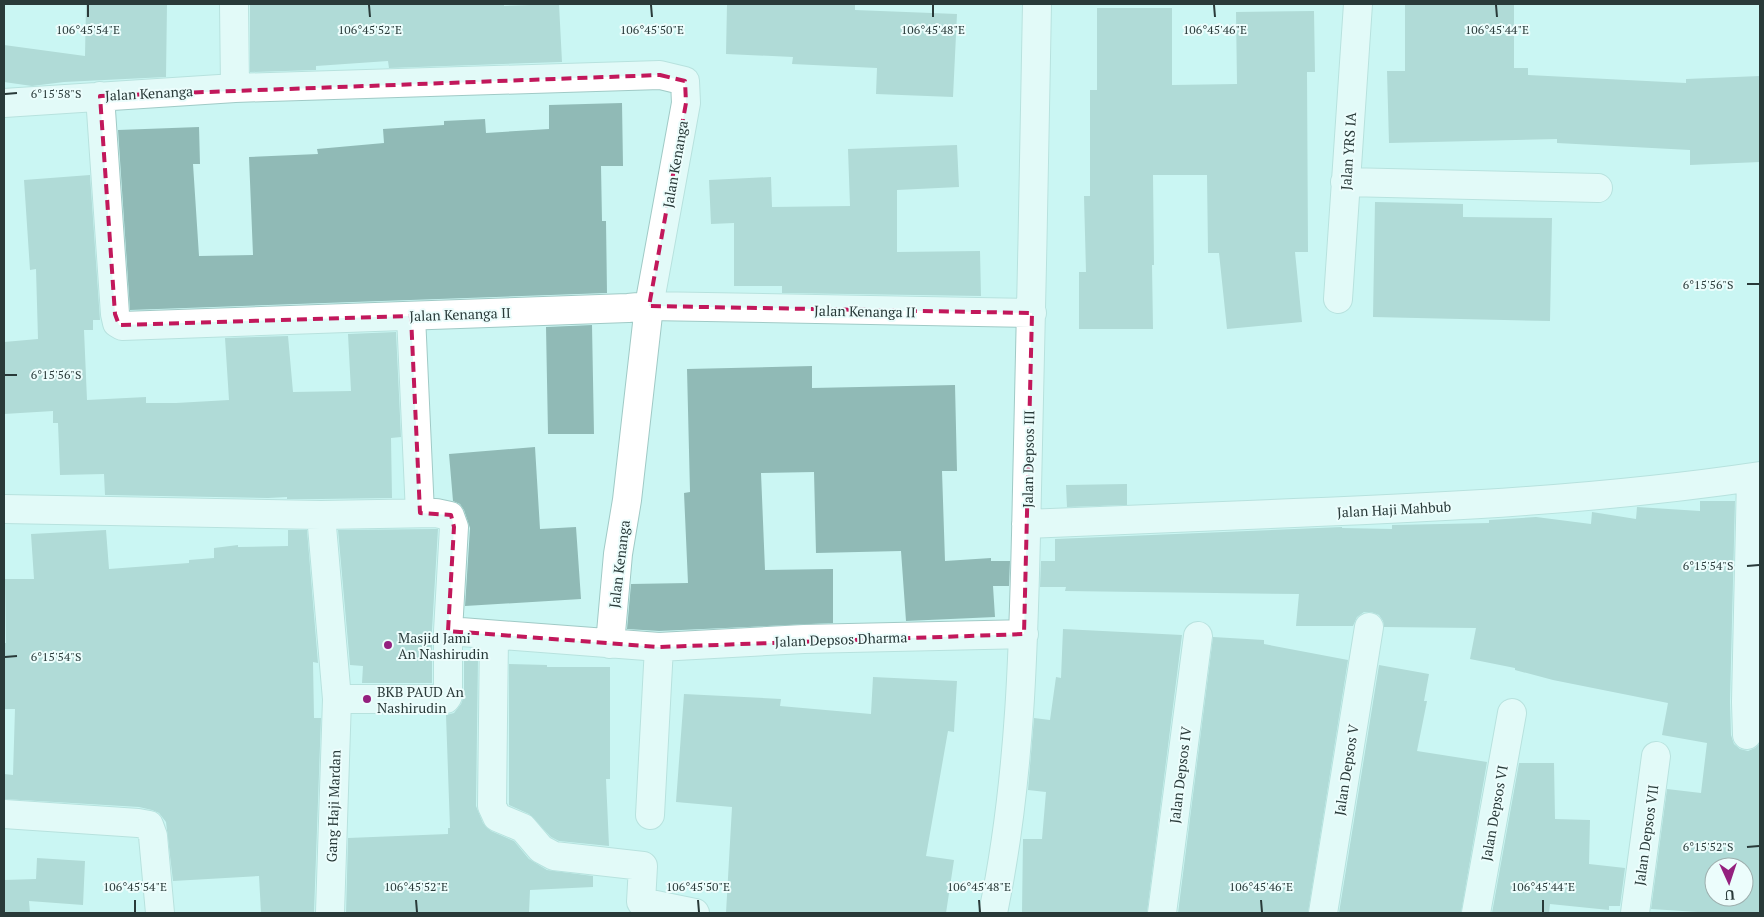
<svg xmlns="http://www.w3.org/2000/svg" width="1764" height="917" font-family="'PT Serif',serif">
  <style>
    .building { fill: #90bab6; fill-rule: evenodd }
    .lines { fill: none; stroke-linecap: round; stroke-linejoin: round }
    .minor-casing { stroke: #a0cac6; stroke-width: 30 }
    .minor { stroke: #fff; stroke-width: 28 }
    .marked { fill: none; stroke: #c2185b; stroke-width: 4; stroke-dasharray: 10 6; stroke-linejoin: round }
    .ticks { fill: none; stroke: #293a39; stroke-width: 2 }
    .poi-dot { fill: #94207e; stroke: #ecfdfc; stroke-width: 2 }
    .labels { text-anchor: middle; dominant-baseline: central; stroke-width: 4; stroke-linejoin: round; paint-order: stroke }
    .street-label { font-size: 14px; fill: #293a39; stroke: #ecfdfc }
    .poi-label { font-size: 14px; fill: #293a39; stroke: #ecfdfc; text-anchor: start }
    .ticks-label { font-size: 12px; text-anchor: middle; fill: #293a39; stroke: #ecfdfc; stroke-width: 4; stroke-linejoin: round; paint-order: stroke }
  </style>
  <rect width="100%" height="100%" fill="#cbf6f3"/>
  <path class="building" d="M86,4H167L166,77L64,82L32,86L4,82V45L85,56Z
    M250,4H504V6L559,4L562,62L389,68L388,61L316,66V70L250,72Z
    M727,4H855V10L957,14L953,97L876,94L877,68L792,64L793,57L726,54Z
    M1405,4H1514V68H1528V75L1686,83V79L1760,76V162L1690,165V150L1557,143V139L1389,143L1387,71H1405Z
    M1097,8H1172V85L1237,84L1236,12L1314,11L1315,72H1307L1308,252H1295L1302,322L1227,329L1219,253H1208L1207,175H1153L1154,265H1152L1153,329H1079V272H1086L1084,196H1090V90H1097Z
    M622,103L623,166H601L602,221H606L607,293L130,310L118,130L199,127L200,164H193L199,256L253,255L249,157L318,154L317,149L384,143L383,129L444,125V121L485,119L486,133L549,129V105Z
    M957,145L959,187L897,190V252L980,251L981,296L782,293V286H734V223L711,224L709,180L771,177L772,207L850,206L848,149Z
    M90,175L100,320H93V330H84L87,400L146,397V403H176L229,400L225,338L288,336L293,392L351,391L348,334L396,332L401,437L391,438L392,498L321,499H287V497L268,498L105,495L104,474L60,475L58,423H53V411L4,414V342L38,339L36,269L30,270L24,180Z
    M1375,202L1463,204V217L1552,218L1550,321L1373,317Z
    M592,325L594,434H548L546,327Z
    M812,366V388L955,385L957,471H942L945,561L991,558V561H1010L1009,586H993L995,617L906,621L901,551L816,553L814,472L761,473L765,570L833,569V623L659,631L627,629L631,584L688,583L684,493L690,492L687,369Z
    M535,447L540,529L576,527L581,599L465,606L470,528L464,510L460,504L453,501L449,454Z
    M1127,484V505L1067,507L1066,485Z
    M1700,501H1735L1730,702L1731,735L1734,744L1740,749L1748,751L1755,748L1760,743V913H1713L1651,909L1667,789L1701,793L1707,743L1662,735L1668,703L1553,680L1515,670V668L1470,659L1476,628L1384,627L1383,621L1379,615L1371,612H1364L1357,617L1353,626H1296L1299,594L1065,591L1066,587H1040L1041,561H1055V539L1342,527V528L1392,529V525L1489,523V520L1536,517L1591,524L1592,512L1636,519L1637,507L1700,511ZM1714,867H1744V897H1714Z
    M434,529H438L432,630V683H362L363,666L350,665L338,530Z
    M106,530L109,569L189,563V560L214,558V548L238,545V547L288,546V530H307L318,663L313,662L314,718H321L314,913H261L259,876L173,881L166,822L159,813L152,810L139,807L4,799V774L13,775L15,709H4V643H6L5,579H34L31,534Z
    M1063,629L1182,635L1147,913H1049L1022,912L1023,839H1042L1046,792L1028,790L1034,718L1050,720L1056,677L1061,678Z
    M1213,637L1264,640V644L1348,660L1308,913H1178Z
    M464,659H478L476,806L483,823L491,831L514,841L529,859L547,870L593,876V887L530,890L529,913H346L348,838L448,834V828H450L446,715L454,713L461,704L464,696Z
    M509,664L547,665V667H610V779H606L609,846L559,841L551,837L529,814L509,805Z
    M1379,665L1429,674L1424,701H1427L1417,751L1487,762L1461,913H1339Z
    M873,677L957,681L954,732L948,731L926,856L954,860L946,913H726L732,807L676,802L684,694L781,699L780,706L871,714Z
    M1519,763H1554L1555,819L1590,820L1589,864L1625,868L1620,906H1609V910L1550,904L1549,913H1492Z
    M37,858L85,861L83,905L29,901L30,913H4V880L36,879Z"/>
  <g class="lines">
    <g class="minor-casing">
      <path id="minor" d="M234,4L235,88
        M100,96L115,314L117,323L122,326L628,308L649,306L1032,313
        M4,103L235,88L660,75L685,81L686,103L649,306L627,500L618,554L610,644
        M1345,182L1598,188
        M1338,299L1358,4
        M411,316L420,513
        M4,509L321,515L337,699H446L448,696V631L659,647L804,639L1024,634
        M321,515L436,513L450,516L454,527L448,631
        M1026,524C1116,521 1205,517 1294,513C1450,507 1606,499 1760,476
        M494,635L492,806L497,817L523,828L541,849L554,856L643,866L641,902L695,913
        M1747,735L1746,702L1751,478
        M4,814L138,823L149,825L153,836L160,913
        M650,815L659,647
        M330,913L337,699
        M993,913C1022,774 1024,631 1027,489C1031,327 1034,166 1037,4
        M1162,913L1198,636
        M1323,913L1369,627
        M1476,913L1512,713
        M1635,913L1656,756"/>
    </g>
    <use href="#minor" class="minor"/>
  </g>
  <path d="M0 0H1764V917H0ZM660,75L685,81L686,103L649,306L1032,313L1024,634L659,647L448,631L454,527L451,515L420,513L411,316L119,325L115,314L100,96Z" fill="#cbf6f3" fill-opacity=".55" fill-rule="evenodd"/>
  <path class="marked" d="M660,75L685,81L686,103L649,306L1032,313L1024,634L659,647L448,631L454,527L451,515L420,513L411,316L119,325L115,314L100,96Z"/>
  <path class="ticks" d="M88,5V17M369,5L370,17M651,5L652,17M933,5V17M1214,5L1215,17M1496,5L1497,17M5,94L17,93M1747,284H1759M5,375H17M1747,566L1759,565M5,657L17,656M1747,847L1759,846M135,900V912M416,900L417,912M698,900L699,912M979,900L980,912M1261,900L1262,912M1543,900V912"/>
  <g class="poi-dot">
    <circle cx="388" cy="645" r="5"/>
    <circle cx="367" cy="699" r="5"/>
  </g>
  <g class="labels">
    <g class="street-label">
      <text transform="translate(149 93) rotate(-3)">Jalan Kenanga</text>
      <text transform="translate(1348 151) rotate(-86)">Jalan YRS IA</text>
      <text transform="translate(675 164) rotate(-80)">Jalan Kenanga</text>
      <text transform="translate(865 311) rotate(1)">Jalan Kenanga II</text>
      <text transform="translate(460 314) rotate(-2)">Jalan Kenanga II</text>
      <text transform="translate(1028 459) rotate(-89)">Jalan Depsos III</text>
      <text transform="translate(1394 509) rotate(-3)">Jalan Haji Mahbub</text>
      <text transform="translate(619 564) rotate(-83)">Jalan Kenanga</text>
      <text transform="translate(841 639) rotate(-2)">Jalan Depsos Dharma</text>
      <text transform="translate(1346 770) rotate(-81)">Jalan Depsos V</text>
      <text transform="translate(1180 775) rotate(-83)">Jalan Depsos IV</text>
      <text transform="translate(333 806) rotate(-88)">Gang Haji Mardan</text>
      <text transform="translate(1494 813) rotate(-80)">Jalan Depsos VI</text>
      <text transform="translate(1646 835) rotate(-82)">Jalan Depsos VII</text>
    </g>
    <g class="poi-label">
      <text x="398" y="637">Masjid Jami<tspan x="398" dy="16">An Nashirudin</tspan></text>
      <text x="377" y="691">BKB PAUD An<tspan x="377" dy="16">Nashirudin</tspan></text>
    </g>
  </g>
  <g class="ticks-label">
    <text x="370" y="34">106°45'52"E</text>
    <text x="652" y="34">106°45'50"E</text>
    <text x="933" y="34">106°45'48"E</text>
    <text x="1497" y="34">106°45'44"E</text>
    <text x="88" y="34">106°45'54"E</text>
    <text x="1215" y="34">106°45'46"E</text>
    <text x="56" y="98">6°15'58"S</text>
    <text x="1708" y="289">6°15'56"S</text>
    <text x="56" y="379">6°15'56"S</text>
    <text x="1708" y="570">6°15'54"S</text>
    <text x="56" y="661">6°15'54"S</text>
    <text x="1708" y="851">6°15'52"S</text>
    <text x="135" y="891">106°45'54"E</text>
    <text x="416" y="891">106°45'52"E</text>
    <text x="698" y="891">106°45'50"E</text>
    <text x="979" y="891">106°45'48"E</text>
    <text x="1261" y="891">106°45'46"E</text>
    <text x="1543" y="891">106°45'44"E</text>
  </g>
  <rect width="1764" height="917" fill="none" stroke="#293a39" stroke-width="10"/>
  <g transform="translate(1729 882) rotate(177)"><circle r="24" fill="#ecfdfc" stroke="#9eafae"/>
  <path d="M0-4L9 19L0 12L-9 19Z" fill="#94207e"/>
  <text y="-8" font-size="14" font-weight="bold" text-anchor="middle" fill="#293a39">U</text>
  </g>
</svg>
